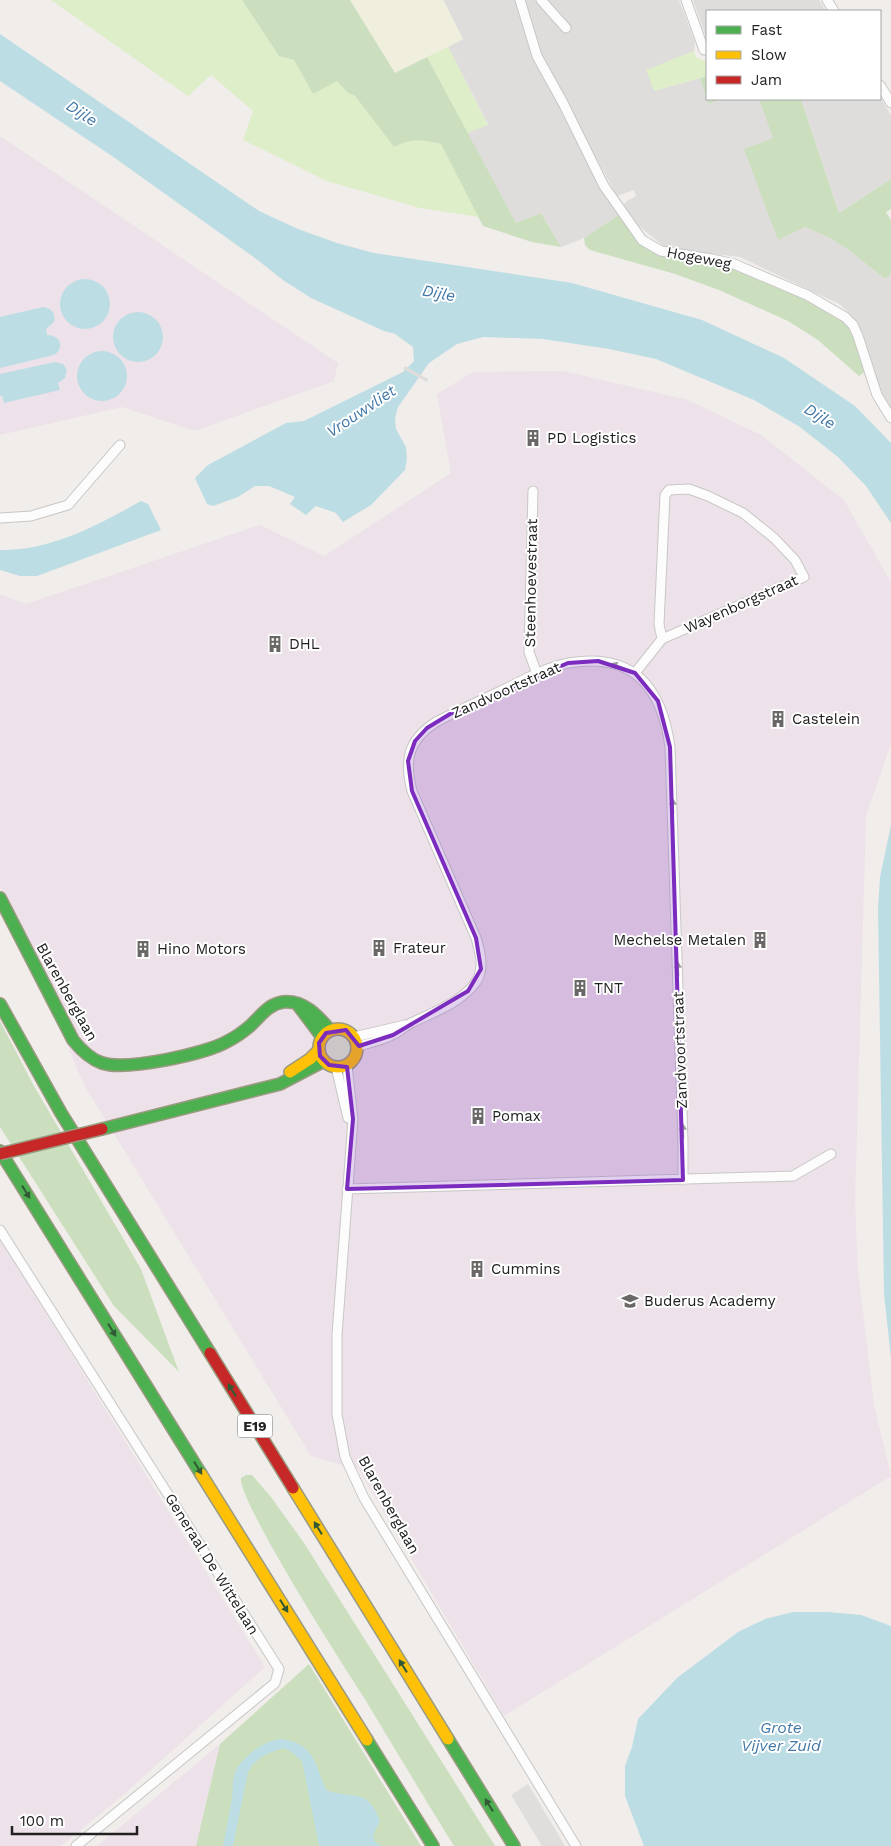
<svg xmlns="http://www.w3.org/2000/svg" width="891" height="1846" font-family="'Work Sans',sans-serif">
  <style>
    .residential { fill: #dfdddb }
    .industrial { fill: #ede2e9 }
    .farmland { fill: #f0efdd }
    .grass { fill: #deeec8 }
    .forest { fill: #cbdfbf }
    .parking { fill: #e0dedd }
    .water { fill: #bddde4 }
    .pier { fill: #dedddc }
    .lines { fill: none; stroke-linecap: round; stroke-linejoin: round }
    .street-casing { stroke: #c8c7c6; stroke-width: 11 }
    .fast-casing { stroke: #9a9a80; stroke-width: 14 }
    .slow-casing { stroke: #9a9a80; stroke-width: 14 }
    .jam-casing { stroke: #9a9a80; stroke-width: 14 }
    .street { stroke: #fdfcfc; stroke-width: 9 }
    .fast { stroke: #4caf50; stroke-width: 11 }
    .slow { stroke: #ffc107; stroke-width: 11 }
    .jam { stroke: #c62828; stroke-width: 11 }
    .jam-bridge-casing { stroke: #9a9a80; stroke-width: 14; stroke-linecap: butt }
    .jam-bridge { stroke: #c62828; stroke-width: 11 }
    .oneway { fill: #9a9999 }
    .oneway2 { fill: #325a34 }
    .marked { fill: #7b2cbf; fill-opacity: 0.2; stroke: #7b2cbf; stroke-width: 4; stroke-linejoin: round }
    .labels { text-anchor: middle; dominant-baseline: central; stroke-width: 4; stroke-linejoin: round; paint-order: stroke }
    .shield { fill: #fff; stroke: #646464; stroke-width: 1 }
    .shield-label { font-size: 14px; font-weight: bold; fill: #212121 }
    .street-label { font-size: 15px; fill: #212121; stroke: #fff }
    .poi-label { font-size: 15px; fill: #212121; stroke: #fff; text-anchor: start }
    .water-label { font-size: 16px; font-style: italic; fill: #4278a7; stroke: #fff }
  </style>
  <rect width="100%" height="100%" fill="#f0edea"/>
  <path class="residential" d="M443,0H517L530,44L620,214L584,238L561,247L541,213L516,223L467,133L488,124L448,47L463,39Z
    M522,0H679L695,42L694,51L647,70L654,91L700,78L708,104L723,99H759L774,138L745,149L779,239L805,227L830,238L850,251L885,279L891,274V410L878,385L863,334L854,319L841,305L740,257L666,248L640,227L623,205L627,201L636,196L634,190L617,196L542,59Z
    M693,0H819L826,11H707V40Z
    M880,97L891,115V179L839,213L801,99H880Z"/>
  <path class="industrial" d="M0,136L338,363L334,381L195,431L122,407L0,435Z
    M563,371L688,400L761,435L844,500L891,582V744L866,816L855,1202L858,1270L874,1405L891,1476L504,1716L359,1470L311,1456L84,1085L0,887V594L26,604L260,525L324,556L451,473L437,394L473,372Z
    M0,1239L265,1667L122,1796L61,1846H0Z
    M220,1744L196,1846H97Z"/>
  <path class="farmland" d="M350,0H443L463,39L395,73Z"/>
  <path class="grass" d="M51,0H242L279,56L294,60L313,94L337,80L348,93L355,96L394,147C413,138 421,140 441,144L479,217L420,208L327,181L243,140L253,111L211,75L188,96Z
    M448,47L488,125L467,133L427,57Z
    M694,51L696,57L704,61L707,60V76L654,91L646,70Z
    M327 1048a12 12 0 1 1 24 0a12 12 0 1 1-24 0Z"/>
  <path class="forest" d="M242,0H350L395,73L427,57L516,223L541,213L561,247L532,242L483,226L441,144C421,140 413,138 394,147L355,96L348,93L337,81L313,94L294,60L279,56Z
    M707,76V99H723L708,104L700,78Z
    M759,99H801L839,213L891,179V209L886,212L891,220V274L885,279L850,251L830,238L805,227L778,240L744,149L773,138Z
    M620,214L642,243L724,263L807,298L837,315L851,328L866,371L859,376L818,340L788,321L719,290L675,274L590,250L585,245L584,238Z
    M0,1021L34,1086L141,1269L179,1372L114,1306L0,1127Z
    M246,1475H252L271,1497L304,1543L495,1846H454C423,1796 393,1746 363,1696C344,1667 237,1499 241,1478Z
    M309,1664L421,1846H196L220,1744Z"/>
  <path class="parking" d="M528,1784L565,1846H542L511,1795Z"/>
  <path class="water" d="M0,34L259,211L298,229L337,243L374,253L572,283L702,320L784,358L855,406L891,443V523L866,486L838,457L800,427L754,400L656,359L609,349L543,339L483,337L457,344L429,363L398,407L395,418L396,429L406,447L407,459L405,470L371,505L343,522L336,513L316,506L306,515L290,504L295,497L269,486H255L238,497L213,506L207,504L195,478L208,465L286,423L304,421L403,372L414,361L413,347L395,334L384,331L311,298L283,280L255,258L112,156L0,81Z
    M60 304a25 25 0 1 1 50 0a25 25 0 1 1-50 0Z
    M43,307C52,308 56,314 54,322L46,329L47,335C61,335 65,348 54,355L0,368V317Z
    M113 337a25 25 0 1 1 50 0a25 25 0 1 1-50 0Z
    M77 376a25 25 0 1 1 50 0a25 25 0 1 1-50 0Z
    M55,362L63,364L67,370L65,378L58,383L60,390L4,403L2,396H0V374Z
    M141,501L148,504L161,530L37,576H20L0,570V550C51,551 98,525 141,501Z
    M891,825V1358L884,1294L878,909L880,877Z
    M793,1612H828L861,1615L891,1626V1846H644L625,1796V1766L632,1747L638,1719L677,1678L738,1632L765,1619Z
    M281,1739C314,1743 315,1764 326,1790C352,1800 367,1786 380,1821L373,1835L375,1842L381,1846H319L302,1761L290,1751L283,1748L264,1755L253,1764L248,1772L233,1846H223C226,1831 229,1815 232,1799C233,1792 232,1783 234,1776C238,1759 265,1740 281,1739Z"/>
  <path class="pier" d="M405,366L428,379L427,382L403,369Z"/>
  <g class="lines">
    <g class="street-casing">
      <path id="street" d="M520,0L537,56L563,103L604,186L642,240L661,251L712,259L734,264L807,295L845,317L853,325L858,336L877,395L891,418
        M541,0L566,28
        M686,0L704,50
        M827,0L834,11
        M880,85L891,103
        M533,491L529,652L537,674
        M0,518L31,516L68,505L120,445
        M635,673L662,639L804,577L795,560L774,538L743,513L708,496L689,489L669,490L665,495L659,624L662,639
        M354,1037L405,1025
        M358,1046C370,1043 384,1040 394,1034C400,1031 405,1026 411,1023C432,1013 461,1003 476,982C485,968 480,952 476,938L412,791C404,760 408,740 436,722C459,710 482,700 505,689C525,679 547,667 569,663C634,652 662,688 670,747L683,1142V1180
        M347,1066L353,1119L337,1335V1414L345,1457L364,1498L576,1846
        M336,1067L348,1118
        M347,1189L793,1176L831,1154
        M0,1230L279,1669L275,1683L76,1846"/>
    </g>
    <g class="fast-casing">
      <path id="fast" d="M0,898L73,1040C81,1050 90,1059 102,1063C126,1071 206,1054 228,1041C236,1037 243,1032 250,1026C260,1017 268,1004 283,1002C304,1000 318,1016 330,1030
        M0,1004L61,1113L210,1353
        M298,1005L322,1037
        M102,1129L280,1084L324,1061
        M0,1151L201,1474
        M448,1739L514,1846
        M367,1740L433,1846"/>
    </g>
    <g class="slow-casing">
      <path id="slow" d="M319 1048a19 19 0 1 1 38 0a19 19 0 1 1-38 0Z
        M290,1072L310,1059L319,1050
        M201,1474L367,1740
        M293,1488L448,1739"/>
    </g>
    <g class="jam-casing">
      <path id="jam" d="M210,1353L293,1488"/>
    </g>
    <use href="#street" class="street"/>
    <use href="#fast" class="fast"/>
    <use href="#slow" class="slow"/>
    <use href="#jam" class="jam"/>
    <g class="jam-bridge-casing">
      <path id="jam-bridge" d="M0,1154L102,1129"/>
    </g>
    <use href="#jam-bridge" class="jam-bridge"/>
  </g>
  <defs><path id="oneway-solid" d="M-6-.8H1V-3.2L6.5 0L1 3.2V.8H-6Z" transform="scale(1.25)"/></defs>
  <g class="oneway">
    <use href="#oneway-solid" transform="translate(618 666) rotate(-160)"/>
    <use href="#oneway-solid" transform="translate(673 806) rotate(-92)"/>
    <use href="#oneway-solid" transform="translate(678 969) rotate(-92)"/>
    <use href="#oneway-solid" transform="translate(683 1131) rotate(-92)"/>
  </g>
  <g class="oneway2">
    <use href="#oneway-solid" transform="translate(26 1192) rotate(58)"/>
    <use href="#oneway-solid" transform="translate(112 1330) rotate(58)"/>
    <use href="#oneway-solid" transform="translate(232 1390) rotate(-122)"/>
    <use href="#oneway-solid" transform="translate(198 1468) rotate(58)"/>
    <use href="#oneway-solid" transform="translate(318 1528) rotate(-122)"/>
    <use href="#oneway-solid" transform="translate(284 1606) rotate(58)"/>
    <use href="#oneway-solid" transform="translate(403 1666) rotate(-122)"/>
    <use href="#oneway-solid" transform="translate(489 1805) rotate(-122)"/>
  </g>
  <path class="marked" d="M598,661L635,673L658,701L670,747L683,1180L347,1189L353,1119L347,1067L329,1065L320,1056L319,1043L326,1033L346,1030L359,1046L393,1035L468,991L481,969L476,938L412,791L408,761L415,741L427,728L450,714L568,663Z"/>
  <defs>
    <g id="building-bare" transform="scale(1.35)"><path d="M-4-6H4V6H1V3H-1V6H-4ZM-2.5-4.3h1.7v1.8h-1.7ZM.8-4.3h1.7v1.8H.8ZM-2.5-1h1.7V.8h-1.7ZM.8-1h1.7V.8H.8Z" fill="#696867" stroke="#fff" stroke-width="2.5" paint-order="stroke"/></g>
    <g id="school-bare" transform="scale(1.35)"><path d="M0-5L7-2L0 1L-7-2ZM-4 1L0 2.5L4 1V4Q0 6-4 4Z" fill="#696867" stroke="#fff" stroke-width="2.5" paint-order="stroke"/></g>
  </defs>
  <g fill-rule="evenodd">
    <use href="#building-bare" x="533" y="438"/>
    <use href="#building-bare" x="275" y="644"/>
    <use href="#building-bare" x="778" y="719"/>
    <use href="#building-bare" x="760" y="940"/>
    <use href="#building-bare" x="379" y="948"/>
    <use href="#building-bare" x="143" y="949"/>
    <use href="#building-bare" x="580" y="988"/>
    <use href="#building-bare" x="478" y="1116"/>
    <use href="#building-bare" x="477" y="1269"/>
    <use href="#school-bare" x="630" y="1301"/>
  </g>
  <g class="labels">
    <rect class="shield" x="237.5" y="1414.5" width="35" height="23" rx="4"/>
    <g class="shield-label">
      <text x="255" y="1426">E19</text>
    </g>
    <g class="street-label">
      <text transform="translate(699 258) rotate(11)">Hogeweg</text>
      <text transform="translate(531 583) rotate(-89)">Steenhoevestraat</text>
      <text transform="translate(741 604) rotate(-24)">Wayenborgstraat</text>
      <text transform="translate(506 690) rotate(-24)">Zandvoortstraat</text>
      <text transform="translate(67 992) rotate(61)">Blarenberglaan</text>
      <text transform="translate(680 1050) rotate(-92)">Zandvoortstraat</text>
      <text transform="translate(389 1505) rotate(61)">Blarenberglaan</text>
      <text transform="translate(212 1564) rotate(58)">Generaal De Wittelaan</text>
    </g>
    <g class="poi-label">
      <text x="547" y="438">PD Logistics</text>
      <text x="289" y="644">DHL</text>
      <text x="792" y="719">Castelein</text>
      <text x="746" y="940" text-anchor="end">Mechelse Metalen</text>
      <text x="393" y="948">Frateur</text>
      <text x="157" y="949">Hino Motors</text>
      <text x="594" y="988">TNT</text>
      <text x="492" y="1116">Pomax</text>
      <text x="491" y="1269">Cummins</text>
      <text x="644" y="1301">Buderus Academy</text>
    </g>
    <g class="water-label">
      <text transform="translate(82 113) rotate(33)">Dijle</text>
      <text transform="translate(439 293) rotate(11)">Dijle</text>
      <text transform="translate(361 411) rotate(-34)">Vrouwvliet</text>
      <text transform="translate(820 416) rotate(32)">Dijle</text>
      <text x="781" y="1727">Grote<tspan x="781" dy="18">Vijver Zuid</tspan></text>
    </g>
  </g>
  <rect x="706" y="10" width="175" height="90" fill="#ffffff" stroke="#a6a6a6"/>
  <rect x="716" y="26" width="25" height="8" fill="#4caf50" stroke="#a6a6a6"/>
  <text x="751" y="35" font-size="15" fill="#212121">Fast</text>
  <rect x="716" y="51" width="25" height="8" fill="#ffc107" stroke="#a6a6a6"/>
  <text x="751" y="60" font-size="15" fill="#212121">Slow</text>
  <rect x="716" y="76" width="25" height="8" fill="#c62828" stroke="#a6a6a6"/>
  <text x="751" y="85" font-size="15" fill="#212121">Jam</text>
  <path d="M12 1826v8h125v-8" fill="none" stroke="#212121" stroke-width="2.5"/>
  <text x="20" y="1826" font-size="15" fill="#212121" stroke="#ffffff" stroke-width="4" paint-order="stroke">100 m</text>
</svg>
